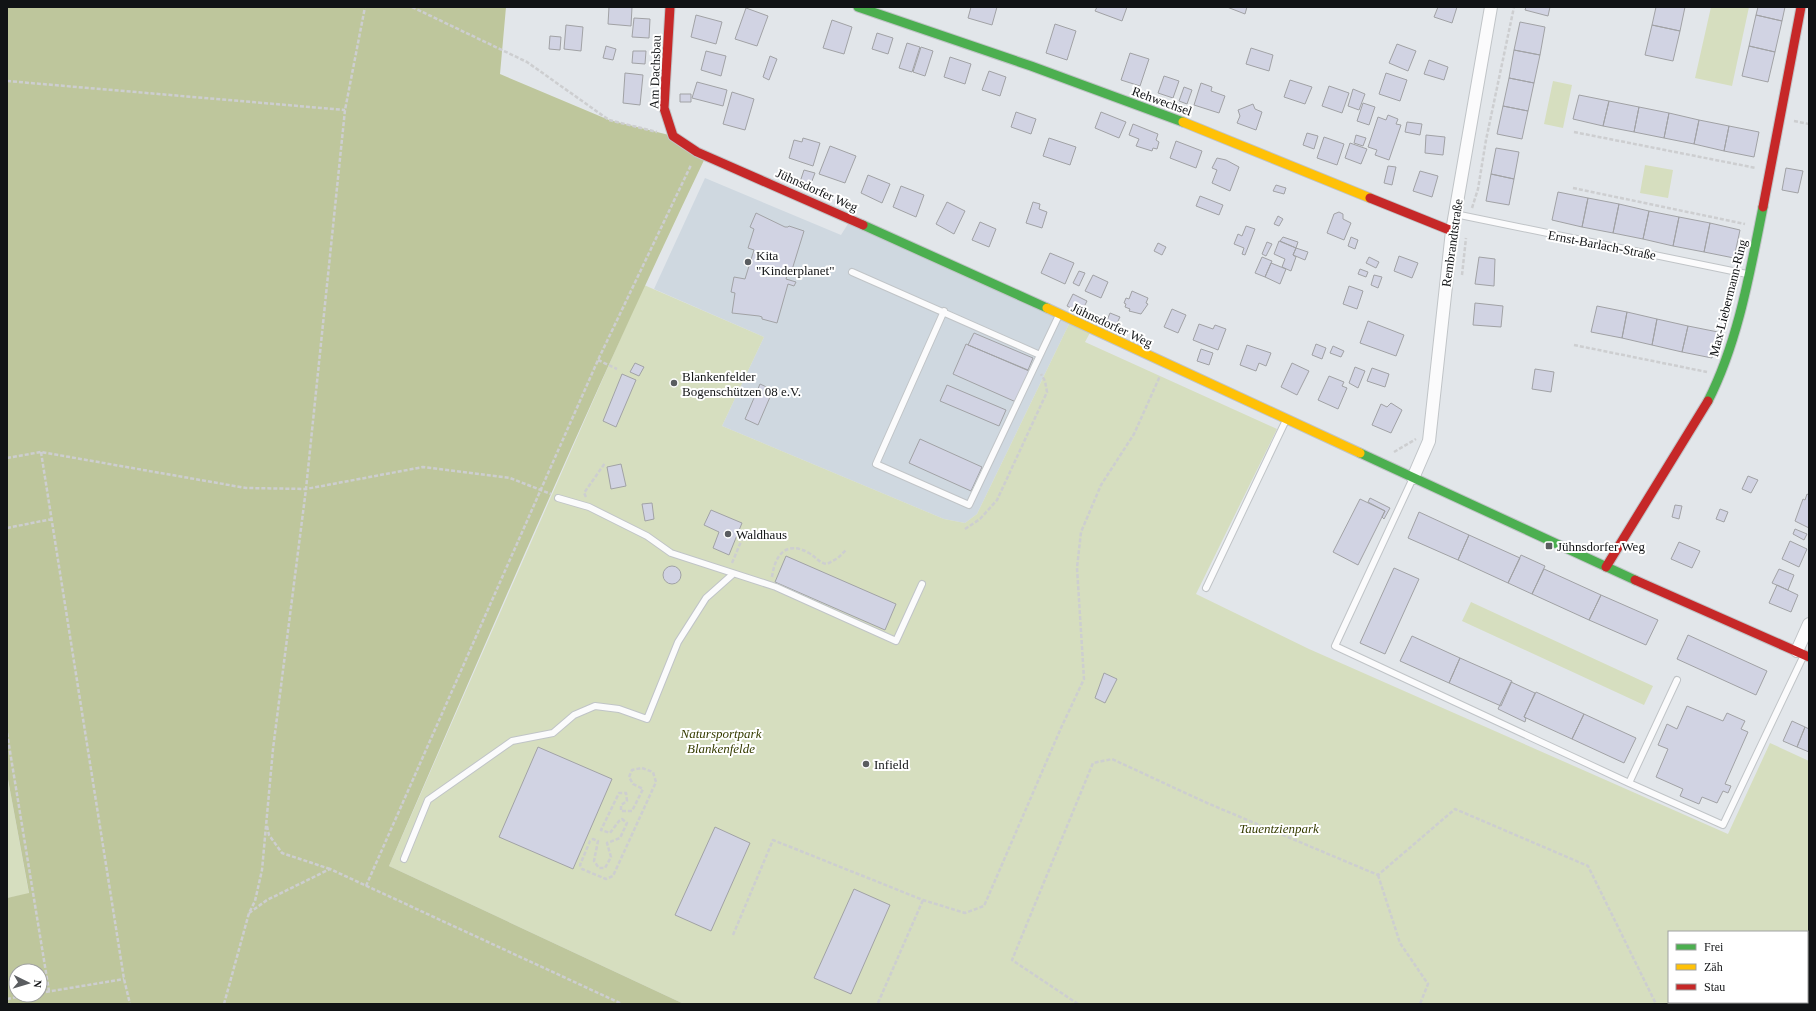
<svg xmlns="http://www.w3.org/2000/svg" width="1816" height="1011" font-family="Georgia,serif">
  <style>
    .built { fill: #cfd8e0 }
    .green { fill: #d6debf; fill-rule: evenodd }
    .forest { fill: #bec69c; fill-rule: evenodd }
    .building { fill: #d1d3e3; stroke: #a1a2a5 }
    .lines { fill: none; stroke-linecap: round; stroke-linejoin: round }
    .lane-casing { stroke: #c0c4c7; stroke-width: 8 }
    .street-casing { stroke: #c0c4c7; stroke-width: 14 }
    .fast-casing { stroke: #c0c4c7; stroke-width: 11 }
    .slow-casing { stroke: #c0c4c7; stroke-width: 11 }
    .jam-casing { stroke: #c0c4c7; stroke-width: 11 }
    .path { stroke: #cdced0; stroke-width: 2.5; stroke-dasharray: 4 2; stroke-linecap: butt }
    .lane { stroke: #fbfbfc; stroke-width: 6 }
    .street { stroke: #fbfbfc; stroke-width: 12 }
    .fast { stroke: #4caf50; stroke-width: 9 }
    .slow { stroke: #ffc107; stroke-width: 9 }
    .jam { stroke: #c62828; stroke-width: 9 }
    .poi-dot { fill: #5a5d60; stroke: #fff; stroke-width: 1.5 }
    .labels { text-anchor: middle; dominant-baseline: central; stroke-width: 4; stroke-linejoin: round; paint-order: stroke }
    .street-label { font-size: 13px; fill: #111315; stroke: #fff }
    .poi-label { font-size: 13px; fill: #111315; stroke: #fff; text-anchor: start }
    .park-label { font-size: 13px; font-style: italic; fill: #363c00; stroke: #fff }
  </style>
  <rect width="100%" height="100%" fill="#e2e6ea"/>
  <path class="built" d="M705,178L841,235L851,219L1071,320L977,514L965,523L944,519L722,426L764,337L654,289Z"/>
  <path class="green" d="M1711,7H1749L1732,86L1695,78Z
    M1553,81L1572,85L1563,128L1544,124Z
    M1645,165L1673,170L1668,198L1640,193Z
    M644,285L764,337L722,426L944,519L965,523L977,514L1071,320L1092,329L1085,342L1277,429L1196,594L1309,649L1728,834L1770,743L1809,761V1004H684L389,866ZM1669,932H1807V1002H1669Z
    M1471,602L1653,686L1644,705L1462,621Z
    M7,774L29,894L7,898Z"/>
  <path class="forest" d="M7,7H506L500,74L609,120L673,136L706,156C594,390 492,628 389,866L684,1004H7V898L29,893L7,774ZM16,971H40V995H16Z"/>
  <path class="building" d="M609,7H632L631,26L608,24Z
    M971,7H997L992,25L968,18Z
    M1097,7H1127L1122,21L1095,11Z
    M1227,7H1247L1245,14Z
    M1438,7H1457L1452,23L1434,17Z
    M1526,7H1550L1548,16L1525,10Z
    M1656,7H1685L1680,31L1652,25Z
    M1758,7H1785L1782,21L1756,15Z
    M746,8L768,16L757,46L735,39Z
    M696,15L722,22L716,44L691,37Z
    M1756,15L1782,21L1775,52L1749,46Z
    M634,18L650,19L649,38L632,37Z
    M832,20L852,27L844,54L823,48Z
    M1520,22L1545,27L1540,55L1514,50Z
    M1055,24L1076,31L1067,60L1046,53Z
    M566,25L583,27L581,51L564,49Z
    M1652,25L1680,31L1673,61L1645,55Z
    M877,33L893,38L888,54L872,49Z
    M550,36L561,37L560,50L549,49Z
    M907,43L920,47L912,72L899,68Z
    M1397,44L1416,51L1408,71L1389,63Z
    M606,46L616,49L613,60L603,58Z
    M1749,46L1775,52L1768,82L1742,76Z
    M921,47L933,51L925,76L913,72Z
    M1251,48L1273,55L1269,71L1246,64Z
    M1514,50L1540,55L1534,83L1509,78Z
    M633,51H646L645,64L632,63Z
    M706,51L726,56L721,76L701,70Z
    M1130,53L1149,59L1140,86L1121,80Z
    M770,56L777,59L769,80L763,77Z
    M950,57L971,64L965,84L944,77Z
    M1429,60L1448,67L1444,80L1424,74Z
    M989,71L1006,77L1000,96L982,90Z
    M625,73L643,75L640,105L623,103Z
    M1386,73L1407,80L1400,101L1379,94Z
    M1164,76L1179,81L1173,98L1158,93Z
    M1509,78L1534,83L1528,111L1503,106Z
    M1290,80L1312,87L1305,104L1284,97Z
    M697,82L727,90L723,106L692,98Z
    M1201,83L1212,87L1211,91L1225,96L1219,113L1194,105Z
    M1329,86L1349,93L1342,113L1322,106Z
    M1184,87L1192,90L1187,104L1179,101Z
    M1353,89L1365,94L1359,110L1348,106Z
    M732,92L754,99L745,130L723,124Z
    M680,94H691V102H680Z
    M1579,95L1609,101L1603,126L1573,119Z
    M1609,101L1639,107L1634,132L1603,126Z
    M1363,103L1375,107L1369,125L1357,121Z
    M1253,104L1255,109L1262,112L1256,130L1237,123L1240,116L1238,110Z
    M1503,106L1528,111L1522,139L1497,134Z
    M1639,107L1669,113L1664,138L1634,132Z
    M1016,112L1036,119L1031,134L1011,127Z
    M1101,112L1126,122L1119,138L1095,128Z
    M1669,113L1699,120L1694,144L1664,138Z
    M1388,115L1398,119L1396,124L1401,125L1389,160L1375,155L1377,150L1368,147L1378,117L1386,120Z
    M1699,120L1729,126L1724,151L1694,144Z
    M1407,122L1422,124L1420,135L1405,132Z
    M1133,124L1158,134L1156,140L1159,142L1157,149L1153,148L1152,151L1136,146L1139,139L1129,135Z
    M1729,126L1759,132L1754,157L1724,151Z
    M1307,133L1318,136L1314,149L1303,145Z
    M1356,135L1366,138L1363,146L1354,143Z
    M1426,135L1445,137L1443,155L1425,153Z
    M1324,137L1344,144L1337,165L1317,158Z
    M803,138L820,143L813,166L789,158L794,140L802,142Z
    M1049,138L1076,147L1070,165L1043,156Z
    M1176,141L1202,151L1196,168L1170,158Z
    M1350,143L1367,149L1361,164L1345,158Z
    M830,146L856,156L845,183L819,174Z
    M1496,148L1519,152L1514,179L1491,174Z
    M1217,158L1226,160L1239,167L1230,191L1212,183L1217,170L1212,168Z
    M1388,166L1396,167L1392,185L1384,183Z
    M1786,168L1803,171L1798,193L1782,190Z
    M804,170L815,173L810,186L800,182Z
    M1420,171L1438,176L1432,197L1413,191Z
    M1491,174L1514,179L1509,205L1486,201Z
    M868,175L890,184L882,203L861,193Z
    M1276,185L1286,188L1284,194L1273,191Z
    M901,186L924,195L916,217L893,207Z
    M1558,192L1588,198L1582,227L1552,220Z
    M1200,196L1223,205L1219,215L1196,206Z
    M1588,198L1619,204L1613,233L1582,227Z
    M947,202L965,211L954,234L936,224Z
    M1033,202L1040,204L1039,209L1047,212L1042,228L1026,223Z
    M1619,204L1649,211L1643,239L1613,233Z
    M1649,211L1679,217L1673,246L1643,239Z
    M1339,212L1343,214V219L1351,223L1344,240L1327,233L1334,214Z
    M756,213L785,227H788L789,226L804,231L791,273L788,272L786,279L796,282L794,286L788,284L777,323L762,319V317L759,316L732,313L735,293L731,292L734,277L745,279L754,250L748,248L754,229L750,227Z
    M1278,216L1283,219L1279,226L1274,224Z
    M1679,217L1710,223L1704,252L1673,246Z
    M980,222L996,229L989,247L972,240Z
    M1710,223L1740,230L1734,258L1704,252Z
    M1246,226L1255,229L1245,255L1242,254L1244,248L1234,244L1238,234L1242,236Z
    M1283,237L1298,242L1296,248L1280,241Z
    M1351,237L1358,240L1355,249L1348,246Z
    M1279,241L1296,248L1293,255L1296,257L1291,271L1282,267L1285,259L1274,254Z
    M1267,242L1272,244L1266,256L1262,254Z
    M1158,243L1166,247L1162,255L1154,251Z
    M1296,248L1308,252L1305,260L1293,255Z
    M1050,253L1074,263L1065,284L1041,273Z
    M1399,256L1418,263L1412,278L1394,271Z
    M1262,257L1272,261L1265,277L1255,273Z
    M1369,257L1379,262L1376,268L1366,263Z
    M1479,257L1495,259L1494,286L1475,284Z
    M1271,263L1286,269L1280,284L1265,277Z
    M1360,269L1368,272L1366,277L1358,274Z
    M1079,271L1085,273L1079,286L1073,283Z
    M1093,275L1108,282L1101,298L1085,291Z
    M1374,275L1382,277L1378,288L1371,285Z
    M1349,286L1363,291L1357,309L1343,304Z
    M1132,291L1148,298L1146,303L1148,304L1141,314L1129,311L1130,309L1125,307L1126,304L1124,303L1126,298L1129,299Z
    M1073,294L1087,301L1081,313L1067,306Z
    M1475,303L1503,306L1501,327L1473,325Z
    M1597,306L1627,312L1622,338L1591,332Z
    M1172,309L1186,315L1178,333L1164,327Z
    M1627,312L1657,319L1652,345L1622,338Z
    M1110,313L1120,317L1115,327L1106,323Z
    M1657,319L1688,326L1682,352L1652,345Z
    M1368,321L1404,335L1396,356L1360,343Z
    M1199,324L1213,329L1215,325L1226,329L1218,350L1193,340Z
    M1688,326L1718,332L1712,358L1682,352Z
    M974,333L1033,358L1028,370L968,345Z
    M966,344L1029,371L1016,402L953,374Z
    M1316,344L1326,348L1322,359L1312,355Z
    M1247,345L1271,353L1266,366L1259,363L1256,371L1240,365Z
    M1333,346L1344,351L1341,357L1330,353Z
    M1201,349L1213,353L1209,365L1197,361Z
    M635,363L644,367L639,376L630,372Z
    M1292,363L1309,371L1297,395L1281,387Z
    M1355,367L1365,371L1358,388L1349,383Z
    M1372,368L1389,374L1385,387L1367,381Z
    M1535,369L1554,372L1551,392L1532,389Z
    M622,374L636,380L616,427L603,421Z
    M1329,376L1344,382L1342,386L1347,388L1338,409L1318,400Z
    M760,384L773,390L758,425L745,419Z
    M947,385L1006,410L999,426L940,401Z
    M1391,403L1402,410L1391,433L1372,425L1381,404L1387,407Z
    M920,439L982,467L971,491L909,463Z
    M621,464L626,486L611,489L607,467Z
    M1748,476L1758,480L1751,493L1742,489Z
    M1807,494L1809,495V528L1795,521L1803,499L1805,500Z
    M1370,498L1390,508L1384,519L1382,517L1385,511L1368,502Z
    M1360,499L1385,511L1358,565L1333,552Z
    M652,503L654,519L645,521L642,504Z
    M1675,505L1682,506L1679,519L1672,517Z
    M1720,509L1728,512L1724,522L1716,519Z
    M711,510L742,523L729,555L713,548L719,532L704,525Z
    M1419,512L1469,535L1458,560L1408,538Z
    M1795,529L1807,534L1804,540L1793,534Z
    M1469,535L1520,558L1508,583L1458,560Z
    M1790,541L1807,549L1799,567L1782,559Z
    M1679,542L1700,551L1692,568L1671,559Z
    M1521,555L1545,566L1532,594L1508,583Z
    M786,556L896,604L885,630L775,582Z
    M663 575a9 9 0 1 1 18 0a9 9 0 1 1-18 0Z
    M1394,568L1419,579L1385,654L1360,643Z
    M1544,569L1601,595L1589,620L1532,594Z
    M1779,569L1794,575L1788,590L1772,583Z
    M1777,585L1798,595L1791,612L1769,603Z
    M1601,595L1658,620L1646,645L1589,620Z
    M1688,635L1767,671L1756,695L1677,659Z
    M1412,636L1460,658L1449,683L1400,661Z
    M1460,658L1512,681L1501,706L1449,683Z
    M1104,673L1117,679L1105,703L1095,698Z
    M1511,682L1535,693L1524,717L1526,718L1525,722L1498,709Z
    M1536,692L1584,714L1572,739L1524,717Z
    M1687,706L1723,721L1727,713L1745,721L1741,729L1748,732L1725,784L1731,786L1728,793L1723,791L1717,803L1702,797L1699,804L1680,796L1683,789L1656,777L1668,749L1658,745L1667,724L1677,729Z
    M1584,714L1636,738L1624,763L1572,739Z
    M1792,721L1805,727L1797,747L1783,741Z
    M1805,727L1809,729V752L1797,747Z
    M538,747L612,779L573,869L499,837Z
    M715,827L750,843L711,931L675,915Z
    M854,889L890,905L851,994L814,978Z"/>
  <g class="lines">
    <g class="lane-casing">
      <path id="lane" d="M1455,214L1747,274
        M852,272L1040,355
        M944,311L876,464L969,505L1059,315
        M1413,478L1335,646L1629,783L1723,825L1803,657
        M558,498L589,507L647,536L671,553L776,587L896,641L922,584
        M1206,588L1286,420
        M1629,783L1677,680
        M404,859L428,800L512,741L553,733L574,715L595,706L619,709L647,719L678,642L706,598L733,574"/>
    </g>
    <g class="street-casing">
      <path id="street" d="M1413,478L1429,441L1452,231L1491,7
        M1797,651L1809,624"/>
    </g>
    <g class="fast-casing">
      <path id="fast" d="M858,7L1031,66L1183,122
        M863,225L1047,308
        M1708,401C1738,342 1750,272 1763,207
        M1360,453L1635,580"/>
    </g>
    <g class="slow-casing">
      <path id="slow" d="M1183,122L1370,198
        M1047,308L1360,453"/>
    </g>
    <g class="jam-casing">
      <path id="jam" d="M670,7L664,108L673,136L697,152L863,225
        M1370,198L1452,231
        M1763,207L1801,7
        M1606,567L1708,401
        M1635,580L1809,657"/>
    </g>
    <path class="path" d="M412,7L527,62L609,120L657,132
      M7,81L345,110
      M1794,121L1809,124
      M1574,132L1756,168
      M1573,188L1745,224
      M1472,208L1478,189L1486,140L1514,7
      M1462,275L1466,238
      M1574,345L1707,372
      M598,360L617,369
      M41,452L124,979L130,1004
      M1394,452L1416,439
      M7,458L41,452L246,488L306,489L423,467L510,478L551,494
      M586,497L584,493L605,463
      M7,528L52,519
      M965,529L980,519L997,500L1047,392L1045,381L1041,374
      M732,563L742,539L737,536
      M772,577C775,555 786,540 809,553C816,557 819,563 827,564L838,558L846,550
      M7,733L49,991
      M642,768L653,772L656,782L613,876L606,879L582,869L580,865L590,841L593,839L598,841L594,861L599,868H605L611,857L607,843L620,838L627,823L622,819L619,821L610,833L601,830L619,793H626L627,801L621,805V811H632L643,789L633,784L629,777L632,770Z
      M267,826L269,835L282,853L330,869
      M1378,875L1400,943L1428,984L1420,1004
      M366,886L598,360L691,165
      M249,913L267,900L330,869L622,1004
      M733,935L773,840L923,900L965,913L984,906L1061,728L1084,679L1077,568L1081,532L1101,485L1134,434L1160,376
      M40,993L124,979
      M7,999L28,995
      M878,1003L923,900
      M224,1004L249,913L255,901L262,870L273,749L306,489L345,110L365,7
      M1078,1004L1012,960L1093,763L1112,759L1207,803L1378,875L1455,809L1588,866L1656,1004"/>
    <use href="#lane" class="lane"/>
    <use href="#street" class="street"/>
    <use href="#fast" class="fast"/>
    <use href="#slow" class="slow"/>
    <use href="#jam" class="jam"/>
  </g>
  <g class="poi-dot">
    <circle cx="748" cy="262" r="4"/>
    <circle cx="674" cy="383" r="4"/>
    <circle cx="728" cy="534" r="4"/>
    <rect x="1545" y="542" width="8" height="8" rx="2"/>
    <circle cx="866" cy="764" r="4"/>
  </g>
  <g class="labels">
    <g class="street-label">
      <text transform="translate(655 72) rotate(-88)">Am Dachsbau</text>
      <text transform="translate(1162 101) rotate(20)">Rehwechsel</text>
      <text transform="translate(817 190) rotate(24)">Jühnsdorfer Weg</text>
      <text transform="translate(1452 243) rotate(-82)">Rembrandtstraße</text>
      <text transform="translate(1602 245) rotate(11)">Ernst-Barlach-Straße</text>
      <text transform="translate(1728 298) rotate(-76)">Max-Liebermann-Ring</text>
      <text transform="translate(1112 325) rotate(25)">Jühnsdorfer Weg</text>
    </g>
    <g class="poi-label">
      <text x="756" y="255">Kita<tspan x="756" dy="15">"Kinderplanet"</tspan></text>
      <text x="682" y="376">Blankenfelder<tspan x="682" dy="15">Bogenschützen 08 e.V.</tspan></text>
      <text x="736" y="534">Waldhaus</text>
      <text x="1557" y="546">Jühnsdorfer Weg</text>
      <text x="874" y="764">Infield</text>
    </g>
    <g class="park-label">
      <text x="721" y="733">Natursportpark<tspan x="721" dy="15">Blankenfelde</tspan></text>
      <text x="1279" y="828">Tauentzienpark</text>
    </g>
  </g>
  <rect width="1816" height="1011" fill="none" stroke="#111315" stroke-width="16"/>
  <rect x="1668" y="931" width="140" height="72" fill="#ffffff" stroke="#a0a1a1"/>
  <rect x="1676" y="944" width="20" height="6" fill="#4caf50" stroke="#a0a1a1"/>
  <text x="1704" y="951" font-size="12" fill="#111315">Frei</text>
  <rect x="1676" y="964" width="20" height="6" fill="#ffc107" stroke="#a0a1a1"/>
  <text x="1704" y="971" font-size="12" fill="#111315">Zäh</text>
  <rect x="1676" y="984" width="20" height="6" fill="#c62828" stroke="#a0a1a1"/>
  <text x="1704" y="991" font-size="12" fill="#111315">Stau</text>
  <g transform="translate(28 983) rotate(95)"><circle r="19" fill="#ffffff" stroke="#a0a1a1"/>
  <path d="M0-3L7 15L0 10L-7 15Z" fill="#5a5d60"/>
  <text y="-6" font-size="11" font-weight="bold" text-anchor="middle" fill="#111315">N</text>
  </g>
</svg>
